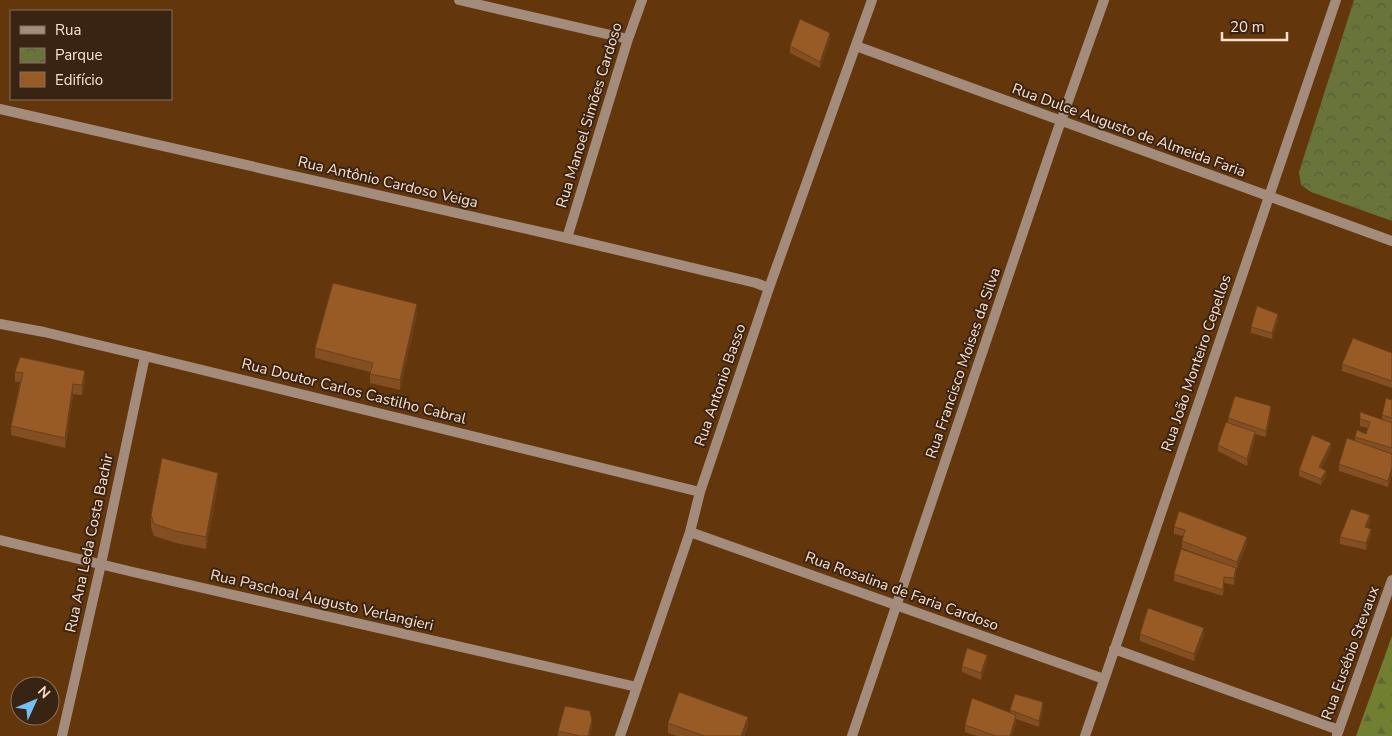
<svg xmlns="http://www.w3.org/2000/svg" width="1392" height="736" font-family="'Nunito Sans',sans-serif">
  <style>
    .forest { fill: url(#forest-firs) }
    .park { fill: url(#park-crowns) }
    .lines { fill: none; stroke-linecap: round; stroke-linejoin: round }
    .street { stroke: #a38c7b; stroke-width: 10 }
    .wall { fill: #834e21 }
    .shaded-wall { fill: #6a401b }
    .building { fill: #985b26; stroke: #6a401b }
    .labels { text-anchor: middle; dominant-baseline: central; stroke-width: 4; stroke-linejoin: round; paint-order: stroke }
    .street-label { font-size: 15px; fill: #fce0cb; stroke: #392414 }
  </style>
  <defs>
    <pattern id="forest-firs" width="22" height="20" patternUnits="userSpaceOnUse" patternTransform="scale(1.25)"><rect width="22" height="20" fill="#717f31"/><path d="M5 1l3.5 6h-7zM16 11l3.5 6h-7z" fill="#626736"/></pattern>
    <pattern id="park-crowns" width="20" height="18" patternUnits="userSpaceOnUse" patternTransform="scale(1.25)"><rect width="20" height="18" fill="#69743a"/><path d="M2 6a3 3 0 1 1 6 0M12 15a3 3 0 1 1 6 0" fill="none" stroke="#5a5c3c"/></pattern>
  </defs>
  <rect width="100%" height="100%" fill="#63360b"/>
  <path class="forest" d="M1392,636V736H1356Z"/>
  <path class="park" d="M1354,0H1392V221L1311,192L1301,185L1299,172Z"/>
  <g class="lines">
    <path class="street" d="M459,0L628,39
      M856,46L1392,241
      M0,109L567,238L756,283L769,288
      M567,238L628,39L642,0
      M0,324L44,332L145,356L700,492
      M690,532L1104,679
      M0,540L133,572L637,687
      M1114,649L1339,730
      M1337,735L1392,580
      M62,736L101,564L145,356
      M620,736L690,532L700,492L769,288L872,0
      M852,736L1056,135L1104,0
      M1085,736L1336,0"/>
  </g>
  <path class="wall" d="M830,39L820,68L790,53V46Z
    M417,313L400,390L370,383V372L315,358V348Z
    M1278,320L1272,339L1251,333V327Z
    M1392,353V388L1342,371V364Z
    M15,372L85,380L82,395L73,394L65,448L11,435V426L20,382H15Z
    M1392,400V474L1388,487L1339,471V464L1355,441V437L1366,434L1368,428L1360,426V419H1382V415Z
    M1271,412L1266,437L1255,434V439L1247,466L1218,451V445L1228,422V418Z
    M1331,449L1322,468L1326,477L1321,485L1299,476V470Z
    M218,485L206,549L176,543L154,536L151,527V515Z
    M1370,521L1368,528L1371,535L1366,550L1340,544V537Z
    M1174,527L1247,544L1237,569L1182,548V541L1183,536L1174,534Z
    M1174,574L1236,575L1234,585L1224,583L1223,596L1174,581Z
    M1140,634L1204,635L1194,661L1140,641Z
    M987,662L981,680L962,672V666Z
    M1043,709L1039,727L1016,719V722L1012,736H977L965,732V725L1010,713V710Z
    M668,723L748,726L744,736H677L668,733Z
    M592,727L590,736H558V731Z"/>
  <path class="shaded-wall" d="M830,33V39L820,68V62Z
    M417,304V313L400,390V380Z
    M1278,314V320L1272,339V333Z
    M85,371V380L82,395V385Z
    M73,384V394L65,448V438Z
    M1271,406V412L1266,437V431Z
    M1255,432V439L1247,466V459Z
    M1331,443V449L1319,474V467Z
    M1392,467V474L1388,487V481Z
    M1326,471V477L1321,485V479Z
    M218,473V485L206,549V537Z
    M1370,515V521L1365,534V527Z
    M1371,529V535L1366,550V543Z
    M1247,537V544L1237,569V562Z
    M1236,568V575L1234,585V578Z
    M1204,628V635L1194,661V654Z
    M987,655V662L981,680V673Z
    M1043,702V709L1039,727V721Z
    M1016,715V722L1012,736H1010Z
    M748,717V726L744,736H741Z
    M592,720V727L590,736H588Z"/>
  <path class="building" d="M800,19L830,33L820,62L790,46Z
    M333,283L417,304L400,380L370,374L373,363L315,348Z
    M1257,306L1278,314L1272,333L1251,327Z
    M1353,338L1392,353V381L1342,364Z
    M20,357L85,371L82,385L73,384L65,438L11,426L23,373L15,372Z
    M1235,396L1271,406L1266,431L1228,418Z
    M1386,398L1392,400V418L1382,415Z
    M1360,412L1392,423V448L1355,437L1357,430L1366,434L1370,422L1360,419Z
    M1226,422L1255,432L1247,459L1218,445Z
    M1312,435L1331,443L1319,467L1326,471L1321,479L1299,470Z
    M1347,438L1392,454V467L1388,481L1339,464Z
    M162,458L218,473L206,537L176,531L154,524L151,515Z
    M1351,509L1370,515L1365,527L1371,529L1366,543L1340,537Z
    M1179,511L1247,537L1237,562L1182,541L1185,530L1174,527Z
    M1181,549L1236,568L1234,578L1224,577L1223,590L1174,574Z
    M1148,608L1204,628L1194,654L1140,634Z
    M967,648L987,655L981,673L962,666Z
    M679,692L748,717L741,736H704L668,723Z
    M1015,694L1043,702L1039,721L1010,710Z
    M972,698L1016,715L1010,736H996L965,725Z
    M565,706L590,711L592,720L588,736H580L558,731Z"/>
  <g class="labels">
    <g class="street-label">
      <text transform="translate(589 115) rotate(-73)">Rua Manoel Simões Cardoso</text>
      <text transform="translate(1129 130) rotate(20)">Rua Dulce Augusto de Almeida Faria</text>
      <text transform="translate(388 182) rotate(13)">Rua Antônio Cardoso Veiga</text>
      <text transform="translate(963 363) rotate(-71)">Rua Francisco Moises da Silva</text>
      <text transform="translate(1196 363) rotate(-71)">Rua João Monteiro Cepellos</text>
      <text transform="translate(720 385) rotate(-71)">Rua Antonio Basso</text>
      <text transform="translate(354 391) rotate(14)">Rua Doutor Carlos Castilho Cabral</text>
      <text transform="translate(89 543) rotate(-78)">Rua Ana Leda Costa Bachir</text>
      <text transform="translate(902 591) rotate(20)">Rua Rosalina de Faria Cardoso</text>
      <text transform="translate(322 600) rotate(13)">Rua Paschoal Augusto Verlangieri</text>
      <text transform="translate(1350 653) rotate(-70)">Rua Eusébio Stevaux</text>
    </g>
  </g>
  <rect x="10" y="10" width="162" height="90" fill="#392414" stroke="#876f5d"/>
  <rect x="20" y="26" width="25" height="8" fill="#a38c7b" stroke="#876f5d"/>
  <text x="55" y="35" font-size="15" fill="#fce0cb">Rua</text>
  <rect x="20" y="48" width="25" height="15" fill="url(#park-crowns)" stroke="#876f5d"/>
  <text x="55" y="60" font-size="15" fill="#fce0cb">Parque</text>
  <rect x="20" y="72" width="25" height="15" fill="#985b26" stroke="#876f5d"/>
  <text x="55" y="85" font-size="15" fill="#fce0cb">Edifício</text>
  <g transform="translate(35 701) rotate(46)"><circle r="24" fill="#392414" stroke="#876f5d"/>
  <path d="M0-4L9 19L0 12L-9 19Z" fill="#71c1f5"/>
  <text y="-8" font-size="14" font-weight="bold" text-anchor="middle" fill="#fce0cb">N</text>
  </g>
  <path d="M1222 32v8h65v-8" fill="none" stroke="#fce0cb" stroke-width="2.5"/>
  <text x="1230" y="32" font-size="15" fill="#fce0cb" stroke="#392414" stroke-width="4" paint-order="stroke">20 m</text>
</svg>
